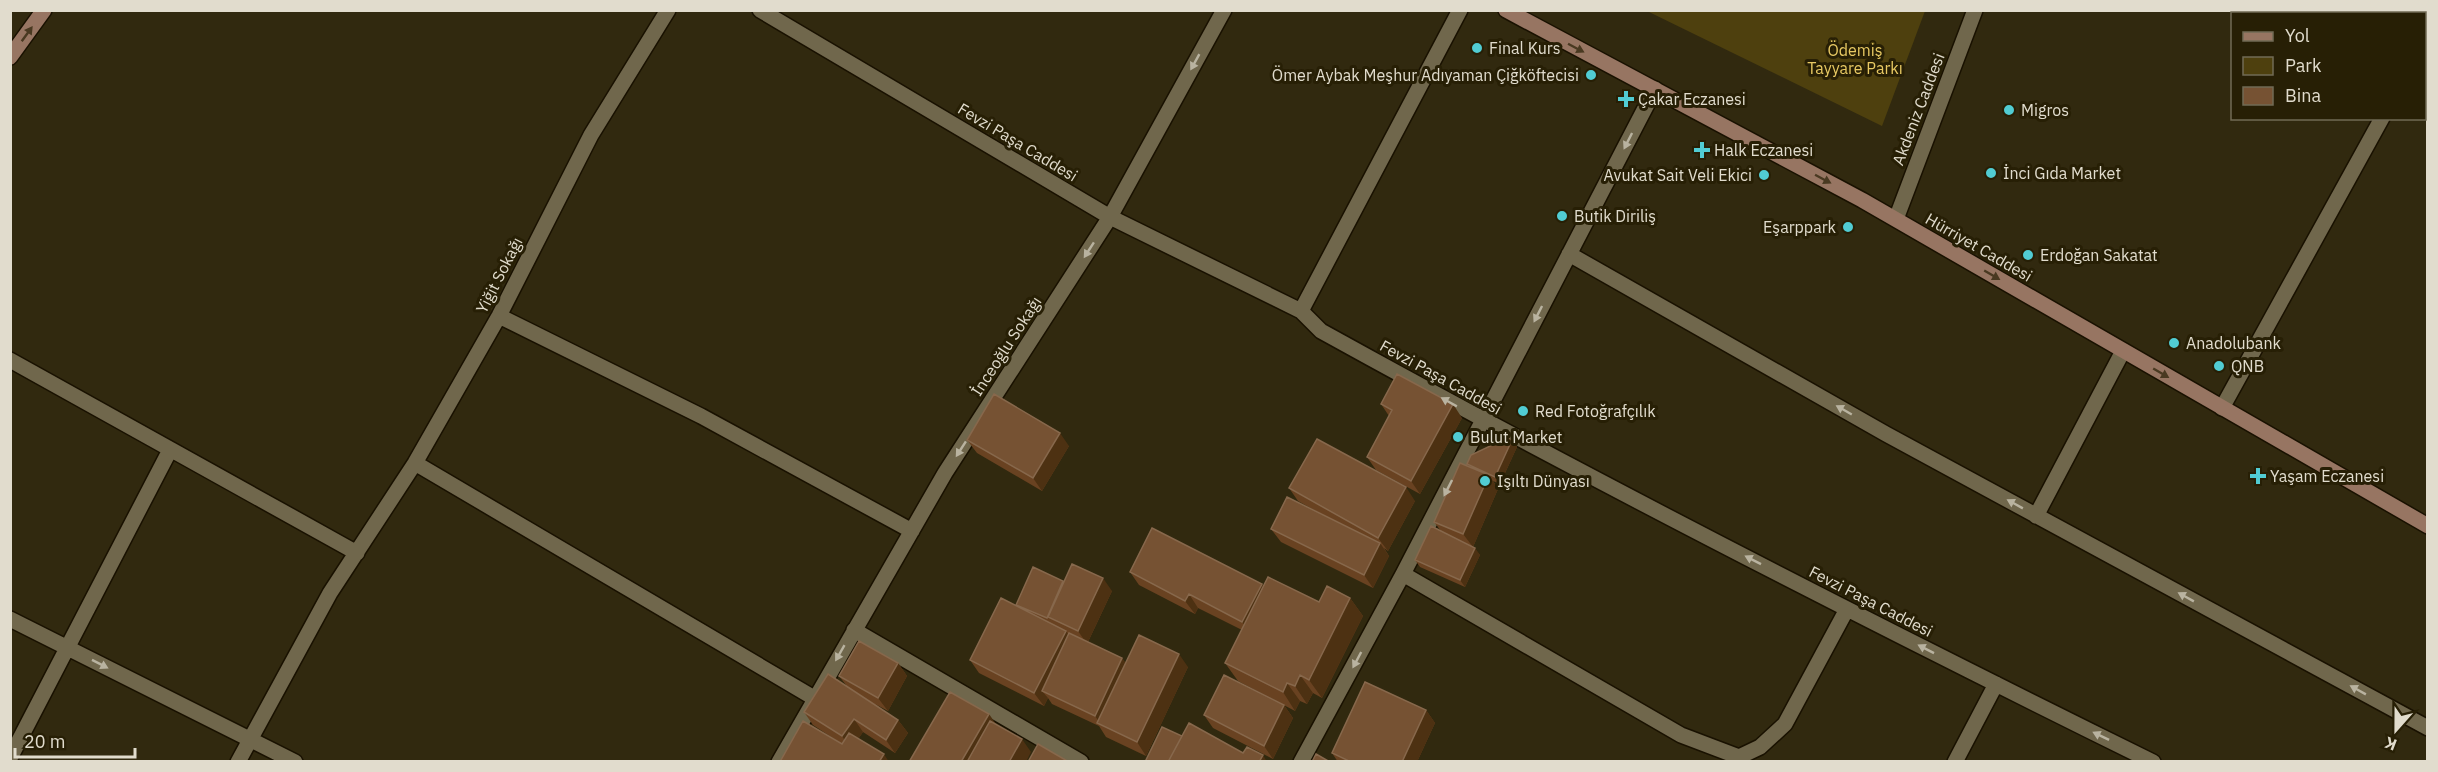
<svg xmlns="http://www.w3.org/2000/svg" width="2438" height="772" font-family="'IBM Plex Sans',sans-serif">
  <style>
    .green { fill: #4e400e }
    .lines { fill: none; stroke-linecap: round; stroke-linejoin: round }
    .street-casing { stroke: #191100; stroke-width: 18 }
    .secondary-casing { stroke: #191100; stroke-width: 18 }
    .street { stroke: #70674c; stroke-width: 15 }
    .secondary { stroke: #977562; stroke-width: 15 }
    .wall { fill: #694221 }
    .shaded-wall { fill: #4d3112 }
    .building { fill: #765233; stroke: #87684c; stroke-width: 1.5 }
    .oneway { fill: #493921 }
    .oneway2 { fill: #b9b3a0 }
    .poi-dot { fill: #51ccd3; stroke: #271f05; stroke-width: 2 }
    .labels { text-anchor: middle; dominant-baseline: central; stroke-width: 6; stroke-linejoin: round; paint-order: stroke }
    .poi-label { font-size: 16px; fill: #e1dccd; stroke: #271f05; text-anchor: start }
    .park-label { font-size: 16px; fill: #e8c963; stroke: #271f05 }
    .street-label { font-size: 16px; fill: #e1dccd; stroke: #271f05 }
  </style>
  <rect width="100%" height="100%" fill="#31290f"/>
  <path class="green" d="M1647,11L1925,10V11L1882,126Z"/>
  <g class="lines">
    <g class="street-casing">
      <path id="street" d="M760,10L1110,217L1301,311L1321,331C1594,482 1873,624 2153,762
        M2424,41L2428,36
        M1896,219L1975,10
        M1569,254L1886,434L2428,728
        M1301,311L1460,10
        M499,316L701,416L912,531
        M10,360L357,553
        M2222,408L2382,118
        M415,463L814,698
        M2036,516L2123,351
        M1403,574L1681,735L1739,757L1760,747L1785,724L1847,609
        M10,619L295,762
        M854,630L1081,762
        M10,758L170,450
        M238,762L330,593L415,463L499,316L591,135L668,10
        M779,762L945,473L1110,217L1224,10
        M1301,762L1403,574L1655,89
        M1955,762L1996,684"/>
    </g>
    <g class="secondary-casing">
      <path id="secondary" d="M1506,10L1862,200L2428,526
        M10,57L44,10"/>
    </g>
    <use href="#street" class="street"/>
    <use href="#secondary" class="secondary"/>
  </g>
  <path class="wall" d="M1381,404L1462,418L1420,494L1376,470L1367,457L1389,416Z
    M967,440L1069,446L1042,491L977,453Z
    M1512,440L1517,447L1500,484L1493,481L1498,489L1473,547L1480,555L1465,587L1420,567L1415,560L1441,531L1434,522L1468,467L1467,464Z
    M1289,488L1415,501L1388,551L1384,548L1389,556L1373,588L1281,542L1271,529L1325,516L1298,501Z
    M1130,572L1262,584L1263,587L1319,602L1350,598L1363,616L1322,698L1313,693L1307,704L1300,701L1295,711L1238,681L1225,663L1242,630L1198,608L1195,614L1139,585Z
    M1063,581L1064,582L1112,591L1088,642L1122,658L1125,663L1188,667L1146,756L1106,737L1099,726L1052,704L1048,698L1044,706L979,673L970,660L1017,606Z
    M898,663L907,676L888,711L875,704L898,720L908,733L895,753L863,732L858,739L889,762H782L781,760L842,744L813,725L804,712L846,685L839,676Z
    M1284,705L1293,718L1273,759L1213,728L1204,715Z
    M1426,710L1435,723L1417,762H1338L1332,753Z"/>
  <path class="shaded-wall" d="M1453,404L1462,418L1420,494L1411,481Z
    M1060,433L1069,446L1042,491L1033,478Z
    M1512,440L1517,447L1500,484L1495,477Z
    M1489,475L1498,489L1473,547L1463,534Z
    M1406,487L1415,501L1388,551L1378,538Z
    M1380,543L1389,556L1373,588L1364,575Z
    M1475,548L1480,555L1465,587L1460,580Z
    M1103,578L1112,591L1087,644L1078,631Z
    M1262,584L1271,597L1252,635L1242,622Z
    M1189,594L1198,608L1195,614L1185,601Z
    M1350,598L1363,616L1322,698L1309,680Z
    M1066,631L1075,644L1042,691L1048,698L1044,706L1034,693Z
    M1179,654L1188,667L1146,756L1137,742Z
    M1122,658L1132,671L1102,726L1095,716Z
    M898,663L907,676L888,711L878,698Z
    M1300,675L1313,693L1307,704L1295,686Z
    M1287,683L1300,701L1295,711L1283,692Z
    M1284,705L1293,718L1273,759L1264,746Z
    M1426,710L1435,723L1417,762H1402Z
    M989,714L998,727L978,762H961Z
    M854,719L863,732L851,750L842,736Z
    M898,720L908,733L895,753L886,740Z
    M1022,739L1031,752L1026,762H1009Z
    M884,754L889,762H879Z
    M1263,755L1267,762H1259Z"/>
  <path class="building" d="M1397,374L1453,404L1411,481L1367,457L1392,410L1381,404Z
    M994,394L1060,433L1033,478L967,440Z
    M1507,438L1512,440L1495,477L1467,464L1471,455Z
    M1317,439L1406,487L1378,538L1289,488Z
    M1460,463L1489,475L1463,534L1434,522Z
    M1287,497L1380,543L1364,575L1271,529Z
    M1431,526L1475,548L1460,580L1415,560Z
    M1152,528L1262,584L1242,622L1189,594L1185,601L1130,572Z
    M1072,564L1103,578L1078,631L1048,617Z
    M1033,567L1063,581L1047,618L1016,605Z
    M1268,577L1319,602L1327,586L1350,598L1309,680L1300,675L1295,686L1287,683L1283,692L1225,663Z
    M1001,598L1066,631L1034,693L970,660Z
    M1069,633L1122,658L1095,716L1042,691Z
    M1139,635L1179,654L1137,742L1097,723Z
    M859,641L898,663L878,698L839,676Z
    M828,674L898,720L886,740L854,719L842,736L804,712Z
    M1224,675L1284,705L1264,746L1204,715Z
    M1365,682L1426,710L1402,762H1351L1332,753Z
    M950,692L989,714L961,762H909Z
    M803,721L842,744L849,733L884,754L879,762H784L781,760Z
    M990,721L1022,739L1009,762H967Z
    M1189,723L1243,753L1247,747L1263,755L1259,762H1168Z
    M1162,727L1182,736L1168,762H1145Z
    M1038,744L1069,762H1028Z
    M1316,754L1330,762H1312Z"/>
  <defs><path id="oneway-solid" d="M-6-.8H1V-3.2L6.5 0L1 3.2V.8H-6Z" transform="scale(1.5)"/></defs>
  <g class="oneway">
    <use href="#oneway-solid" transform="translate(27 34) rotate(-54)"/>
    <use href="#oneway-solid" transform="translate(1576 48) rotate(28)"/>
    <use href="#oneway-solid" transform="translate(1823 179) rotate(28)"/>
    <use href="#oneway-solid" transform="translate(1992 275) rotate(30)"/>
    <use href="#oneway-solid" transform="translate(2161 373) rotate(30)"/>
  </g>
  <g class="oneway2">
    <use href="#oneway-solid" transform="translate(1195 62) rotate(119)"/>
    <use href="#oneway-solid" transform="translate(1628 141) rotate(117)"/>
    <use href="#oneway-solid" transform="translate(1089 250) rotate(123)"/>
    <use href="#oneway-solid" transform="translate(1538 314) rotate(117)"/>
    <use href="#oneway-solid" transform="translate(1449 402) rotate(-151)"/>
    <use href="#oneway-solid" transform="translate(1844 410) rotate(-150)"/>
    <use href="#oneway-solid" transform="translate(961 449) rotate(123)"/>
    <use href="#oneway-solid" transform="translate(1448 488) rotate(117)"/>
    <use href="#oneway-solid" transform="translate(2015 504) rotate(-151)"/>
    <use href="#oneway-solid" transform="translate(1753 560) rotate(-153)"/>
    <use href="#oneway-solid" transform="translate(2186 597) rotate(-151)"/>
    <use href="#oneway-solid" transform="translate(1926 649) rotate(-153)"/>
    <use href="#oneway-solid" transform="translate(840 653) rotate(120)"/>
    <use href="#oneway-solid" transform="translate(1357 660) rotate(118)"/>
    <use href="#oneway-solid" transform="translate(100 664) rotate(27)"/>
    <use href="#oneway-solid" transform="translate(2358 690) rotate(-151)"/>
    <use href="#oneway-solid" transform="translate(2101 736) rotate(-154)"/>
  </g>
  <g class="poi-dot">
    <circle cx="1477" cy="48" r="6"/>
    <circle cx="1591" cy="75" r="6"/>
    <path d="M1623 90h6v6h6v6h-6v6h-6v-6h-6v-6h6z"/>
    <circle cx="2009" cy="110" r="6"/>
    <path d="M1699 141h6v6h6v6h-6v6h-6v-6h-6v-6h6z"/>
    <circle cx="1991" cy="173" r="6"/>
    <circle cx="1764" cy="175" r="6"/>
    <circle cx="1562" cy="216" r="6"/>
    <circle cx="1848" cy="227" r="6"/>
    <circle cx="2028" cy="255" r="6"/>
    <circle cx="2174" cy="343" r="6"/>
    <circle cx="2219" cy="366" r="6"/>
    <circle cx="1523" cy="411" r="6"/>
    <circle cx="1458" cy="437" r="6"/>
    <path d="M2255 467h6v6h6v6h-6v6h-6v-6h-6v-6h6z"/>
    <circle cx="1485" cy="481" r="6"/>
  </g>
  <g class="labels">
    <g class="poi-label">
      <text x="1489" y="48">Final Kurs</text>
      <text x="1579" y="75" text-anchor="end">Ömer Aybak Meşhur Adıyaman Çiğköftecisi</text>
      <text x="1638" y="99">Çakar Eczanesi</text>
      <text x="2021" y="110">Migros</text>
      <text x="1714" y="150">Halk Eczanesi</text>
      <text x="2003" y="173">İnci Gıda Market</text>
      <text x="1752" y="175" text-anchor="end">Avukat Sait Veli Ekici</text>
      <text x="1574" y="216">Butik Diriliş</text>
      <text x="1836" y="227" text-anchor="end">Eşarppark</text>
      <text x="2040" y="255">Erdoğan Sakatat</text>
      <text x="2186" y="343">Anadolubank</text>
      <text x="2231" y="366">QNB</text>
      <text x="1535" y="411">Red Fotoğrafçılık</text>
      <text x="1470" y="437">Bulut Market</text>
      <text x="2270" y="476">Yaşam Eczanesi</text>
      <text x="1497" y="481">Işıltı Dünyası</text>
    </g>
    <g class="park-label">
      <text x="1855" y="50">Ödemiş<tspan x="1855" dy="18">Tayyare Parkı</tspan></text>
    </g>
    <g class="street-label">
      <text transform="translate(1918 109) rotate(-69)">Akdeniz Caddesi</text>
      <text transform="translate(1018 142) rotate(31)">Fevzi Paşa Caddesi</text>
      <text transform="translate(1979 247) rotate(30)">Hürriyet Caddesi</text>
      <text transform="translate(499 275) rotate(-63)">Yiğit Sokağı</text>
      <text transform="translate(1006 346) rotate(-57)">İnceoğlu Sokağı</text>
      <text transform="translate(1441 377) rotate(29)">Fevzi Paşa Caddesi</text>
      <text transform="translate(1871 601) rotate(27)">Fevzi Paşa Caddesi</text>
    </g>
  </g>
  <rect width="2438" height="772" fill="none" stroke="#e1dccd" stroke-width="24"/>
  <rect x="2231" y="12" width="195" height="108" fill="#271f05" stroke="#716b55" stroke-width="1.5"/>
  <rect x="2243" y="32" width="30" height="9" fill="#977562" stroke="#716b55" stroke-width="1.5"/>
  <text x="2285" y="42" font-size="18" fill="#e1dccd">Yol</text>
  <rect x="2243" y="57" width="30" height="18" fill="#4e400e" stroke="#716b55" stroke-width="1.5"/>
  <text x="2285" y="72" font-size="18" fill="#e1dccd">Park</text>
  <rect x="2243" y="87" width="30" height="18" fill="#765233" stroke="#716b55" stroke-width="1.5"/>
  <text x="2285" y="102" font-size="18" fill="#e1dccd">Bina</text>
  <g transform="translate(2396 730) rotate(201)" stroke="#271f05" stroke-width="4.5" paint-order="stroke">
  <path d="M0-4.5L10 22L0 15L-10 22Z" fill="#e1dccd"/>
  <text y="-9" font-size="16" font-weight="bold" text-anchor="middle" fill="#e1dccd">K</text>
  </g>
  <path d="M15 748v9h120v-9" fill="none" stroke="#e1dccd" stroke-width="3"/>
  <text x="24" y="748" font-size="18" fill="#e1dccd" stroke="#271f05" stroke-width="4.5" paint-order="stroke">20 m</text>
</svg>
